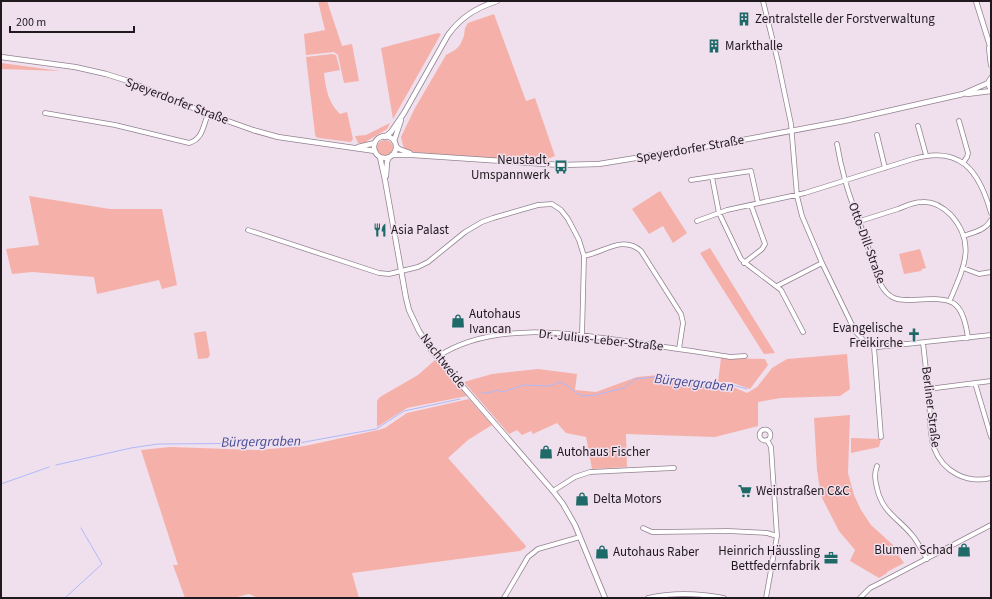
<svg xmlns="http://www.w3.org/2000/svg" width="992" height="599" font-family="'Source Sans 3',sans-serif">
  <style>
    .green { fill: #f5b1a9 }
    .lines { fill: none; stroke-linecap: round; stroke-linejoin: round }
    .stream { stroke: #adbafa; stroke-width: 1 }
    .minor-casing { stroke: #928290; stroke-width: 5.5 }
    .tertiary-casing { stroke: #928290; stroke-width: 6 }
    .minor { stroke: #fff; stroke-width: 4 }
    .tertiary { stroke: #fff; stroke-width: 4.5 }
    .labels { text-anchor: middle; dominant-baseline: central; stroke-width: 3; stroke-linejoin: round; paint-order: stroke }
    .poi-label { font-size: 13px; fill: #201a1f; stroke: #f0dfed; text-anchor: start }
    .street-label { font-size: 13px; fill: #201a1f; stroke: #f0dfed }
    .water-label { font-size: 14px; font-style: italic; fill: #424b96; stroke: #f0dfed }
  </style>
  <rect width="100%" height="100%" fill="#f0dfed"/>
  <path class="green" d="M318,1H327L342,46L352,44L359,81L344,83L338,55L334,52L306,55L304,34L325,30Z
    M494,14L526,101L535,98L555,156L547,159V162L503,160L413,152L404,149L401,137L415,108L446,55L455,50L460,45L464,36L465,28L468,23Z
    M438,33L441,34L393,119L381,48Z
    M332,54L336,55L340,70L324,73C326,90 328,102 340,114L347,112L353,139L351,142L319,138L316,137L315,134L306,57Z
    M1,63L61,71L1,69Z
    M390,123L387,129L367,141L366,144L358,143L355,136L366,135Z
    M377 148a8 8 0 1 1 16 0a8 8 0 1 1-16 0Z
    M660,191L687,233L673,243L663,226L649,234L632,209Z
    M29,196L110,209H162L177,285L162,289L159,280L97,294L94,277L32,272L12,274L6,249L39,245Z
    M710,248L775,353L764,354L700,253Z
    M920,249L926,268L922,269L921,271L904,274L899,254Z
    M206,331L210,355L208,358L198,359L194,333Z
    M847,354L850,389L840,396L781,398L758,402V426L715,437L626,434L627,467L592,469L586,437L566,433L557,423L533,434L531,431L522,435L517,430L509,434L464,382L492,374L538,369L577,374L575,390L596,392L637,377L659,375L676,378V380L709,387L731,386L747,393L757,387L772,368L787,359Z
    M721,358L765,359L768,365L750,389L730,382H718Z
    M435,360L467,396L407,408L377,427V401L380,397L418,375Z
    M469,399L492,425L468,440L448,458L526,546L525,548L520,551L352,573L359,598H258L249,594L233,598H185L173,565H178L141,450L170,447L257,450L305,446L378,430L385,428L407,413Z
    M850,415L848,473L854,495L861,510L871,525L893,545L900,555L899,556L904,563L887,572V573L879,578L850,561L855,550L839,531L821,496L817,470L814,418Z
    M851,438L881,439L879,447L851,453Z"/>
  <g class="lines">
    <path class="stream" d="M482,393L492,392L497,390L502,392L524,385L549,386L560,382L568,386L576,393L583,396L595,395L624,388L635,379L655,377L678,379L707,385L729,384L747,389
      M56,465L131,448L158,444L299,443L376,429L404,411L460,399
      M1,484L49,467
      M65,598L102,564L81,528"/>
    <g class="minor-casing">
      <path id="minor" d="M763,1L778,62L791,124L797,196L802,216L822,263L855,331L866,343L874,347H878L991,335
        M45,113L115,125L189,143C203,139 203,126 208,114
        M959,121L968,153L967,157L963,163
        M918,126L926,155
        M877,135L885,168
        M837,144C839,156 842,169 845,180C851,203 861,225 868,247C873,261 876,281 886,292C893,300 901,300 911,300C949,298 962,295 968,338
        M712,177L719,213L741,259L748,265L781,290L803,332
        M691,180L751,171L758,203
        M697,221L727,210L805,193L913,159C960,145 979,170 991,213
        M860,221C873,217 885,213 898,209C906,206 913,202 922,202C933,201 943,207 951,215C977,244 963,269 950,300
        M248,230L379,273L389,274L418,267L428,262L465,232L482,222L493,218L538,205L552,204L561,210L568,219L579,240L584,256L582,336
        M964,236C974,232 986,230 991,220
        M584,256C604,252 623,235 641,251L681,314L683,323L679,349
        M744,263L762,249L765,244L751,205
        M963,268L979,274L991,272
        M777,286L822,263
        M923,343C925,361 927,378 929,396C930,411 929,433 934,448C943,472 967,484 991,478
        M874,347L881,437
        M437,357C494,319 576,334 640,343C670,348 700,352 730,357L745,356
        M975,383L991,437
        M928,389L991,381
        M759.5 435a5.5 5.5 0 1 1 11 0a5.5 5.5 0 1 1-11 0Z
        M877,466C874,474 875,480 877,488C882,512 898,518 912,535C918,542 922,551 927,559
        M553,491L575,477L590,472L674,468
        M643,528L652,532H658L728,531L767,533L777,536
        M504,598L528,557L538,549L580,537
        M648,598C674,592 698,593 724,598
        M766,598L777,536L771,447L767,440
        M860,598L870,588L880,583L991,525"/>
    </g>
    <g class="tertiary-casing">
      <path id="tertiary" d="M976,1L991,49
        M989,48L991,65
        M1,57L75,67L106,74L125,80L208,114L253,130L278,137L375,151
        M991,78L988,83L991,90
        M967,94L991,91
        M374 147a11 11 0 1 1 22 0a11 11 0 1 1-22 0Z
        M385,137L391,132L404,113L448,35C461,17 476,8 497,1
        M394,141L401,120
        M396,146L399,149L410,153
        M358,147L375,143
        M392,155H413L561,165L599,164L721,144L844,121L963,94L988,83
        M380,157L385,180L406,298L409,310L419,331L432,351L553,491L563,504L575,525L605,598
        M386,176L387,162L389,157"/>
    </g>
    <use href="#minor" class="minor"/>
    <use href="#tertiary" class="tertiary"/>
  </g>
  <defs>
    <g id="building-bare" transform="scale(1.08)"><path d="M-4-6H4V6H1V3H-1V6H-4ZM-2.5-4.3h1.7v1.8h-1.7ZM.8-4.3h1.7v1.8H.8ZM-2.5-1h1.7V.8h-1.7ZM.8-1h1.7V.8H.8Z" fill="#1e6a68" stroke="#f0dfed" stroke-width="2.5" paint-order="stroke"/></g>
    <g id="bus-bare" transform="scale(1.08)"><path d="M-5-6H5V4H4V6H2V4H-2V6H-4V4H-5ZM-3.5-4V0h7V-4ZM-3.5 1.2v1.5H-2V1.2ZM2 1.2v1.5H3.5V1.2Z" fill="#1e6a68" stroke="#f0dfed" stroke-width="2.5" paint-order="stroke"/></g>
    <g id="restaurant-bare" transform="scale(1.08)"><path d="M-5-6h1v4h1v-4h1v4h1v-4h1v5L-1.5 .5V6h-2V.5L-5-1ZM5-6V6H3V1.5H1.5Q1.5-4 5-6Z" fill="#1e6a68" stroke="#f0dfed" stroke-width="2.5" paint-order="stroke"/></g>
    <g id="shop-bare" transform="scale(1.08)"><path d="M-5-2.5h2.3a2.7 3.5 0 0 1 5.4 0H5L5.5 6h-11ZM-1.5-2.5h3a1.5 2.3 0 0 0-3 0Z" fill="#1e6a68" stroke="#f0dfed" stroke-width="2.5" paint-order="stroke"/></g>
    <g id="church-bare" transform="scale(1.08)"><path d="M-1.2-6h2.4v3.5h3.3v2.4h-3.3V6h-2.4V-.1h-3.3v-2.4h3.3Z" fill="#1e6a68" stroke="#f0dfed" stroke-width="2.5" paint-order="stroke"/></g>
    <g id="supermarket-bare" transform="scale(1.08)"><path d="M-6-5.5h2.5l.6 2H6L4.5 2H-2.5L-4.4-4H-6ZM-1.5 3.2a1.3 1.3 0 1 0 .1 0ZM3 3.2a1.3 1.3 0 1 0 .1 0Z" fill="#1e6a68" stroke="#f0dfed" stroke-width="2.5" paint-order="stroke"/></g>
    <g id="office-bare" transform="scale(1.08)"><path d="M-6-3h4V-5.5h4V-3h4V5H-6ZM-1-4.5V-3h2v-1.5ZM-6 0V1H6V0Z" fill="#1e6a68" stroke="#f0dfed" stroke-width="2.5" paint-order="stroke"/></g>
  </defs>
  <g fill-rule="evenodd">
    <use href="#building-bare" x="744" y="19"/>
    <use href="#building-bare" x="714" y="46"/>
    <use href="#bus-bare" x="561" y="167"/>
    <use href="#restaurant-bare" x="380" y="230"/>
    <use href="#shop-bare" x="458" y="321"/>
    <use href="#church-bare" x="914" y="335"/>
    <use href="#shop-bare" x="546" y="452"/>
    <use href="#supermarket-bare" x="745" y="491"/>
    <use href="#shop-bare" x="582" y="499"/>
    <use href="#shop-bare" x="964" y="550"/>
    <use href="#shop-bare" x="602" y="552"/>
    <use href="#office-bare" x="831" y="558"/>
  </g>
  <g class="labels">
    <g class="poi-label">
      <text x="755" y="19">Zentralstelle der Forstverwaltung</text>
      <text x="725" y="46">Markthalle</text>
      <text x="550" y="160" text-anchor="end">Neustadt,<tspan x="550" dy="15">Umspannwerk</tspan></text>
      <text x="391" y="230">Asia Palast</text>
      <text x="469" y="314">Autohaus<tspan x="469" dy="15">Ivancan</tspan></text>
      <text x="903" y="328" text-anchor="end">Evangelische<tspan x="903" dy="15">Freikirche</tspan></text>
      <text x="557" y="452">Autohaus Fischer</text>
      <text x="756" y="491">Weinstraßen C&amp;C</text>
      <text x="593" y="499">Delta Motors</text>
      <text x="953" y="550" text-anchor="end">Blumen Schad</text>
      <text x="820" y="551" text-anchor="end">Heinrich Häussling<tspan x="820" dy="15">Bettfedernfabrik</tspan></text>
      <text x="613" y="552">Autohaus Raber</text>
    </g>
    <g class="street-label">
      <text transform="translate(177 101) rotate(21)">Speyerdorfer Straße</text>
      <text transform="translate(690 149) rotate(-10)">Speyerdorfer Straße</text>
      <text transform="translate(867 243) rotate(70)">Otto-Dill-Straße</text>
      <text transform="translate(601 340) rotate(6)">Dr.-Julius-Leber-Straße</text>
      <text transform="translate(443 361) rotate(52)">Nachtweide</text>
      <text transform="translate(931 407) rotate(83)">Berliner Straße</text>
    </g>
    <g class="water-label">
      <text transform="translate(694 383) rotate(6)">Bürgergraben</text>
      <text transform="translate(261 442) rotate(-1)">Bürgergraben</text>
    </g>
  </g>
  <rect width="992" height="599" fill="none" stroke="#201a1f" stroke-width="4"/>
  <path d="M10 26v6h124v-6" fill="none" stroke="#201a1f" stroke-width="2"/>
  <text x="16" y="26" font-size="12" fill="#201a1f" stroke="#f0dfed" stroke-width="3" paint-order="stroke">200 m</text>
</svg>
